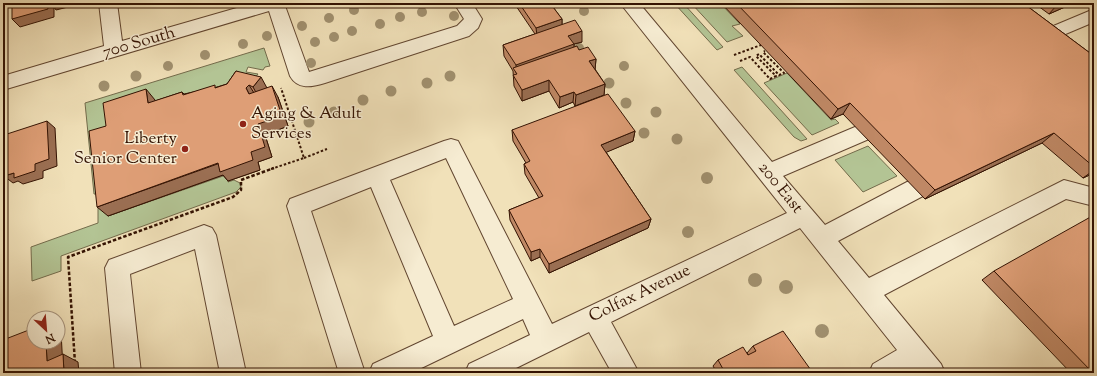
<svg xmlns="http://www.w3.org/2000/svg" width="1097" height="376" font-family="'Sorts Mill Goudy',serif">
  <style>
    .green { fill: #b3c494; stroke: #736b4b }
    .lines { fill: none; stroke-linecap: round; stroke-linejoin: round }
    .minor-casing { stroke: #624630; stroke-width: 2 }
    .path-far1 { stroke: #331202; stroke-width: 2; stroke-dasharray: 2.5 2; stroke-linecap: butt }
    .path { stroke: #331202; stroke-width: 2.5; stroke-dasharray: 3.5 2; stroke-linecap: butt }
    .minor { fill: #f6ecd2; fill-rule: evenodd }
    .tree { fill: #a19170 }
    .wall { fill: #bf8865; stroke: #331202 }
    .shaded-wall { fill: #9b6f53; stroke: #331202 }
    .building { fill: #de9e76; stroke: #331202 }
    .poi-dot { fill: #8f2418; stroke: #f6ecd2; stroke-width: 1.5 }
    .labels { text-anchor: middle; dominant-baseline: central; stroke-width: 3; stroke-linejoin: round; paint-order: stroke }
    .street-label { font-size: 17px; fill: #331202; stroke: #f6ecd2 }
    .poi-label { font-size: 17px; fill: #331202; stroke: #f6ecd2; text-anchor: start }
  </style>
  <rect width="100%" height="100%" fill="#f1e1b9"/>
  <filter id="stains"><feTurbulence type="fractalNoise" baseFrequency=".005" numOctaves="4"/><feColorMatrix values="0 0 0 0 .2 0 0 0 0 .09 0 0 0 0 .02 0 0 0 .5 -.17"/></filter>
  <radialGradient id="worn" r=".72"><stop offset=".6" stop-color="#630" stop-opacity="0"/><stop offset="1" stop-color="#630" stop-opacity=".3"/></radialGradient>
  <path class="green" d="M674,3H683L723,47L717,50Z
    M691,3H720L740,24L732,26L743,36L727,42Z
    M264,48L270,66L265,67L263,70L248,67L246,72L258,74L254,79L158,113L155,100L113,113L96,194H94L85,103Z
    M742,67L807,139L801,141L794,137L734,70Z
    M787,73L831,120L835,119L839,123L812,135L764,83Z
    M868,146L897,176L863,192L835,160Z
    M226,175L228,182L234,180L240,183L241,187L236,192L61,256V271L32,281L31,247L98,223V206L106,202L108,216Z"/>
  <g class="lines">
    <g class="minor-casing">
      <path id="minor" d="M99,3H117L122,41L254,3H284L309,72L457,26L464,19L454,3H472L482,19L478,28L469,36L325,83C312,87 298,90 290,76L269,11L3,90V76L104,46Z
        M620,3H639L772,162L855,127L862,125L869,127L872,133L869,139L783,176L825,225L907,182L915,180L923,182L926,189L923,196L838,241L869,278L1064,180L1094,188V206L1066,199L884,295L941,364L945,373H915L913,370L908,373H869L873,364L897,350L800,228L611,322L639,373H612L589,332L506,373H465L469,364L530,335L523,319L411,373H369L373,364L433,336L371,187L311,211L365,373H339L287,206L290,199L444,141L451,139L458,141L552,324L787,213ZM446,158L513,299L454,326L390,180Z
        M997,3H1018L1051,27L1094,9V22L1049,41L1042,40L1000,7Z
        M204,225L212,228L216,235L246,373H220L195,249L130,274L141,373H115L105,268L109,260Z"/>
    </g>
    <path class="path-far1" d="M734,55L761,45
      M740,61L750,57L770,79L776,76L756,56L759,54L779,75L784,73L763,52L765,51
      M304,158L327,149
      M271,169L304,158L281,88"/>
    <path class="path" d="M75,363L68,257L233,197L241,190V180L274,168"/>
    <use href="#minor" class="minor"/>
  </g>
  <g class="tree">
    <circle cx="354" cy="10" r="5"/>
    <circle cx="584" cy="11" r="5"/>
    <circle cx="422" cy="12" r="5"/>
    <circle cx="454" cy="16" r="5"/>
    <circle cx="400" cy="17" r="5"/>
    <circle cx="329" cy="18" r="5"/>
    <circle cx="380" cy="24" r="5"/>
    <circle cx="302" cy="26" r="5"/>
    <circle cx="352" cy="31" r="5"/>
    <circle cx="267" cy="36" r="5"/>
    <circle cx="334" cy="37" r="5"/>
    <circle cx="315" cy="42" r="5"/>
    <circle cx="243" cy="44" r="5"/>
    <circle cx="579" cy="48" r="5"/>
    <circle cx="205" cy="55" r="5"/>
    <circle cx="311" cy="63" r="5"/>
    <circle cx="168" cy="66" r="5"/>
    <circle cx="624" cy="66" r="5"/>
    <circle cx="136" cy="76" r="5.5"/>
    <circle cx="450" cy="76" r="5.5"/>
    <circle cx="427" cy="83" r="5.5"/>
    <circle cx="609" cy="83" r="5.5"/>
    <circle cx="104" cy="86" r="5.5"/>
    <circle cx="391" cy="91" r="5.5"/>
    <circle cx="363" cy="100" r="5.5"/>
    <circle cx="626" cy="103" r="5.5"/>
    <circle cx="334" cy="112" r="5.5"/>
    <circle cx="656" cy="112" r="5.5"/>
    <circle cx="309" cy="122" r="5.5"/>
    <circle cx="644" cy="133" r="5.5"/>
    <circle cx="677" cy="139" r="5.5"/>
    <circle cx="707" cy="178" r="6"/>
    <circle cx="688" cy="232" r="6"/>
    <circle cx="755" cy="280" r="7"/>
    <circle cx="786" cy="287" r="7"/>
    <circle cx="822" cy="331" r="7"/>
  </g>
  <path class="wall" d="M514,3H550L562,19V25L582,42L574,44V47L596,59L595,69L605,84L604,95L575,106L573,102L559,108L549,91L522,101L514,86L513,71L504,56L503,45L535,34Z
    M721,3H1023L1094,56V173L1083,178L1042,143L925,199L843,114L831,119Z
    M1034,3H1074L1049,14Z
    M236,71L267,88L278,97L288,126L265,135L272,157L258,162L260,170L228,181L223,175L108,216L106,126L155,100V101L182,92L184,94L217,87L227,84Z
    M512,130L635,131L633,141L606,152L651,219L648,228L549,273L540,257L531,261L510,220L509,210L539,198L525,174L524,164L526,163L513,141Z
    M994,271L1094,373H1071L982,280Z
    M753,346L813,373H717L713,366L718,360L748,355H749L747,353Z"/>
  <path class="shaded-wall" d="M47,3H84L56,10L54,7V17L20,27L12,19Z
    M1064,3H1074L1049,14L1056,6Z
    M562,19V27L537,35L536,28Z
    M582,31V42L574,44V56L517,74L516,73V65L568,36Z
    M596,59L595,70L589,61Z
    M261,77L267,88L259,98L253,87Z
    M549,80V91L522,101V90Z
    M605,84L604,95L575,106L576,95Z
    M249,85L256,96L249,94L246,88Z
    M272,86L278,97L288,126L265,135L272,157L258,162L260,170L228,181L223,175L108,216L97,207L251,152L258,124Z
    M146,89L155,100L157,114L148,103Z
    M574,92L573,102L559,108L560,97Z
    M850,103L843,114L831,119L838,109Z
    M47,121L55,128L57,166L43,171V178L23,184L18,181L13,183L4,176L14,173L35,164Z
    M635,131L633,141L600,155L601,145Z
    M1054,133L1042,143L925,199L935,190Z
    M1094,170V173L1083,178Z
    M651,219L648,228L549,273V264Z
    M540,249V257L531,261V252Z
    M58,330L61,332L63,368L47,361L46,342H58Z
    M63,354L78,362L79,373H64Z"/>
  <path class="building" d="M12,3H47L48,9L12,19Z
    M519,3H550L562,19L536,28Z
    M736,3H1023L1094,56V167L1054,133L935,190L850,103L838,109Z
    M1051,3H1064L1056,6Z
    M575,20L582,31L568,36L574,44L516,65L503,45Z
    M577,46L579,50L588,47L596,59L589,61L605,84L576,95L574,92L560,97L549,80L522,90L513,75L517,74L513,68Z
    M236,71L261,77L253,87L249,85L246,88L249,94L272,86L282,116L258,124L265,147L251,152L253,160L220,172L218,163L97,207L89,131L106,126L103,103L146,89L148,103L182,92L183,95L215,85V88L227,84Z
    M608,94L635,131L601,145L651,219L549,264L540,249L531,252L509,210L543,196L524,164L530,161L512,130Z
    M47,121L49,159L35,164V171L14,178V173L4,176V135Z
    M1094,215V373H1093L994,271Z
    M34,328V342H46L47,361L63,354L64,373H3V340Z
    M783,331L813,373H723L721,370L723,369L718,360L743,347L748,355L756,351L753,346Z"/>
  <g class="poi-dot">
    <circle cx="243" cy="124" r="4"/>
    <circle cx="185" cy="149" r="4"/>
  </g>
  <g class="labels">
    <g class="street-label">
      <text transform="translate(139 43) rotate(-16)">700 South</text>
      <text transform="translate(780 188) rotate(51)">200 East</text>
      <text transform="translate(640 294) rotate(-26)">Colfax Avenue</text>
    </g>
    <g class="poi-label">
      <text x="251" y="114">Aging &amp; Adult<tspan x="251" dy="20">Services</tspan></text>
      <text x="177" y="139" text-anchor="end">Liberty<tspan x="177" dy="20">Senior Center</tspan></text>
    </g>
  </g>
  <rect width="1097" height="376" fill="none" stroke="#f1e1b9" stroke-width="16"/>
  <rect x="4" y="4" width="1089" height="368" fill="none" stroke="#331202" stroke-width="2"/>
  <rect x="8" y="8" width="1081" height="360" fill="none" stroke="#331202"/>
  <g transform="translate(46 330) rotate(154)"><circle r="19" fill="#f6ecd2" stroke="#a8957f"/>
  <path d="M0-3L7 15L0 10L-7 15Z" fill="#8f2418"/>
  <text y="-6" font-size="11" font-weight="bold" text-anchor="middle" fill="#331202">N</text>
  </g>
  <rect width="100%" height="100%" filter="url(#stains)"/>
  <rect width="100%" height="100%" fill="url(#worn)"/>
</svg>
